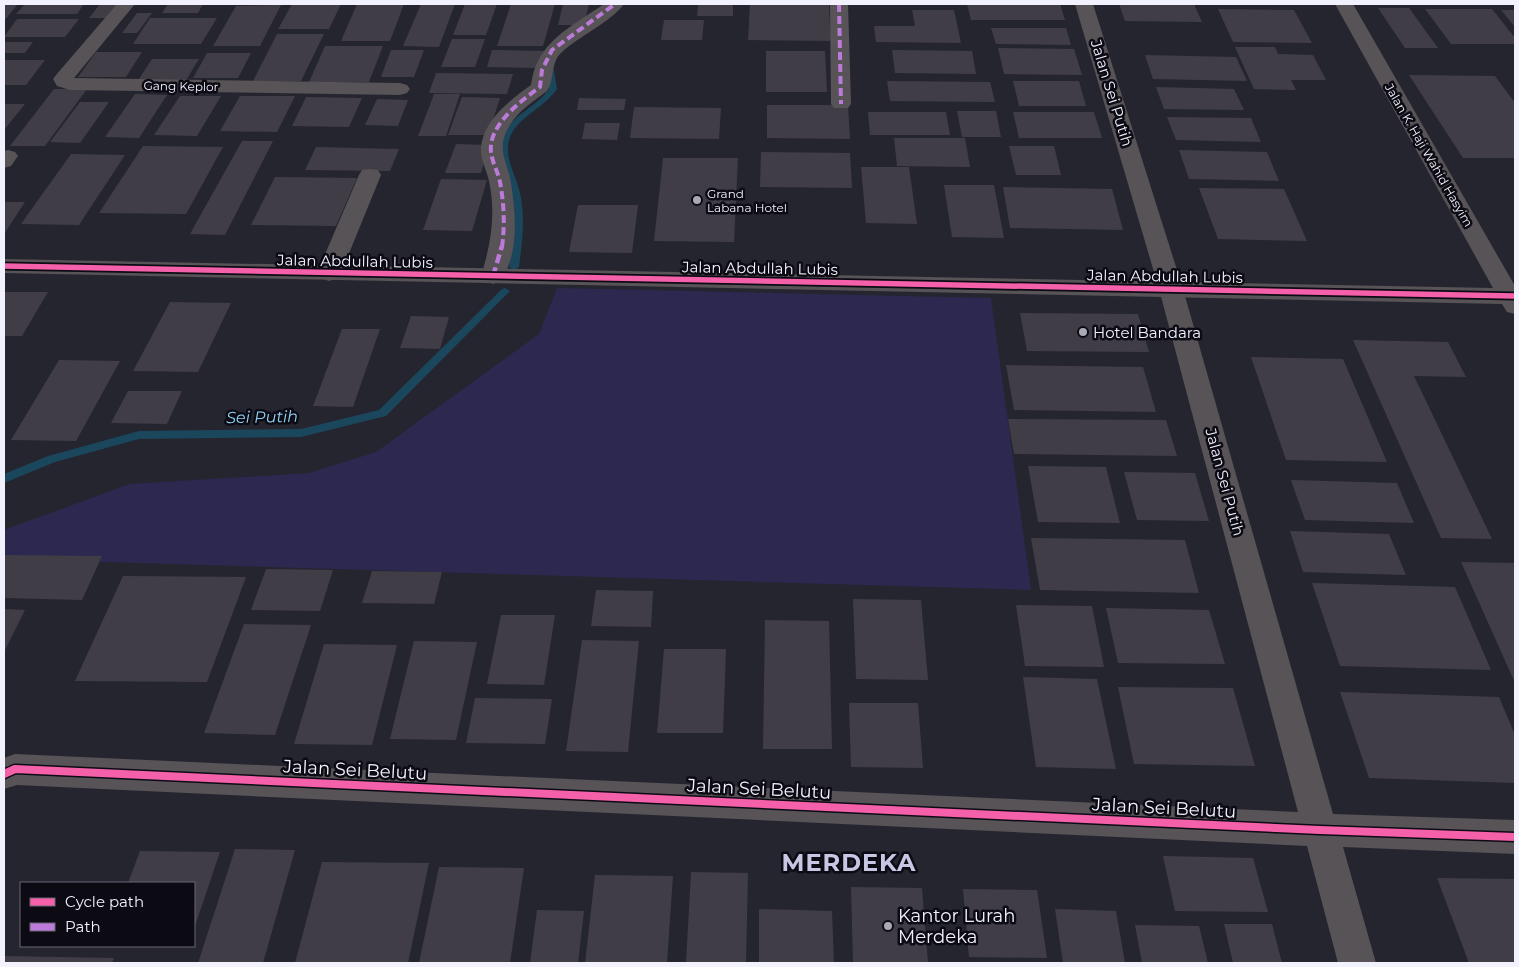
<svg xmlns="http://www.w3.org/2000/svg" width="1519" height="967" font-family="Montserrat,sans-serif">
  <style>
    .green { fill: #2d284f }
    .lines { fill: none; stroke-linecap: round; stroke-linejoin: round }
    .stream { fill: #1b475c; fill-rule: evenodd }
    .building { fill: #403d46 }
    .minor { fill: #575356; fill-rule: evenodd }
    .tertiary { fill: #575356; fill-rule: evenodd }
    .quiet-far1 { stroke: #bd7bd9; stroke-width: 4; stroke-dasharray: 8 4; stroke-linecap: butt }
    .quiet { stroke: #bd7bd9; stroke-width: 4.5; stroke-dasharray: 9 4.5; stroke-linecap: butt }
    .cycleway-far1-casing { stroke: #0c0b14; stroke-width: 9 }
    .cycleway-casing { stroke: #0c0b14; stroke-width: 11 }
    .cycleway-far1 { stroke: #f560ab; stroke-width: 5.5 }
    .cycleway { stroke: #f560ab; stroke-width: 8 }
    .poi-dot { fill: #aaaab6; stroke: #0c0b14; stroke-width: 2 }
    .labels { text-anchor: middle; dominant-baseline: central; stroke-width: 5; stroke-linejoin: round; paint-order: stroke }
    .far-street-label { font-size: 12px; fill: #f2f2fe; stroke: #0c0b14 }
    .far-poi-label { font-size: 12px; fill: #f2f2fe; stroke: #0c0b14; text-anchor: start }
    .street-label { font-size: 15px; fill: #f2f2fe; stroke: #0c0b14 }
    .poi-label { font-size: 15px; fill: #f2f2fe; stroke: #0c0b14; text-anchor: start }
    .water-label { font-size: 16px; font-style: italic; fill: #92d3f5; stroke: #0c0b14 }
    .near-street-label { font-size: 18px; fill: #f2f2fe; stroke: #0c0b14 }
    .near-poi-label { font-size: 18px; fill: #f2f2fe; stroke: #0c0b14; text-anchor: start }
    .near-district-label { font-size: 24px; font-weight: bold; letter-spacing: 1px; fill: #c7c7e3; stroke: #0c0b14 }
  </style>
  <rect width="100%" height="100%" fill="#252530"/>
  <path class="green" d="M557,288L991,298L1031,590L4,559V530L130,484L309,473L376,452L539,334Z"/>
  <g class="lines">
    <path class="stream" d="M546,63L553,65L557,89C545,107 520,116 511,135C501,156 518,177 521,198C525,221 522,244 519,267L514,270L509,267C513,245 515,224 513,202C511,180 492,157 503,135C513,114 537,107 549,89L545,73Z
      M505,288L510,291L508,293L386,416L301,437L139,439L55,462L4,483V474L48,456L139,431L301,429L379,410L502,289Z"/>
  </g>
  <path class="building" d="M4,4H18L4,21Z
    M25,4H84L77,14H16Z
    M100,4H121L111,18H89Z
    M168,4H203L198,13H162Z
    M292,4H341L329,29H278Z
    M357,4H404L390,41H341Z
    M421,4H455L439,47L403,46Z
    M465,4H497L486,35H453Z
    M511,4H555L543,46H497Z
    M563,4H589L584,25H558Z
    M698,4H733V16H697Z
    M750,4H829L830,26H833L834,41L748,40Z
    M967,4H1060L1065,20H971Z
    M1119,4H1194L1202,22L1125,21Z
    M281,5L260,46H213L236,6Z
    M1378,8H1409L1438,48H1405Z
    M1218,9L1294,10L1312,43L1233,42Z
    M1425,9H1492L1515,38V44H1451Z
    M912,10H954L961,43L876,42L874,26H915Z
    M1501,10H1515V27Z
    M137,13H152L137,33H122Z
    M150,18H217L201,44H133Z
    M17,19H79L65,37H4Z
    M664,20H704L702,40H661Z
    M991,28H1066L1071,45L996,44Z
    M277,34H324L301,81H253Z
    M452,39H485L475,67H441Z
    M4,42H33L25,53H4Z
    M325,46H383L369,82H309Z
    M1235,47H1275L1278,54L1313,55L1326,80H1291L1296,90L1254,89Z
    M998,48L1074,49L1082,75L1004,74Z
    M391,50H424L414,77H381Z
    M492,50L545,51L540,68L487,67Z
    M892,50L972,51L976,74L895,73Z
    M766,51H825L827,92H766Z
    M96,52H142L126,77H78Z
    M207,53H251L238,78H193Z
    M1145,55L1236,57L1247,81L1153,79Z
    M152,59H199L185,82H137Z
    M4,60H45L26,85H4Z
    M436,73L513,74L507,94L429,93Z
    M1409,75L1495,76L1515,103V158H1463Z
    M887,81L990,82L995,102L890,101Z
    M1013,81H1079L1086,106H1019Z
    M1156,87L1234,89L1244,110L1164,109Z
    M54,89H87L45,146H10Z
    M135,94L167,95L139,138L105,137Z
    M434,94H460L446,136H418Z
    M180,96H221L197,136L154,135Z
    M240,96H295L277,132L220,131Z
    M306,97L362,98L349,127L292,126Z
    M462,97L500,98L488,135H448Z
    M579,98L626,99L624,110H577Z
    M377,99L408,100L398,126L365,125Z
    M80,102H109L80,143L50,142Z
    M4,104H25L4,130Z
    M767,105H848L850,139L767,138Z
    M634,107L721,108L719,139L630,138Z
    M957,111H996L1001,137H962Z
    M868,112H946L950,135H870Z
    M1013,112H1094L1102,138H1019Z
    M1167,117L1251,118L1261,142L1176,140Z
    M585,123H620L617,140L582,139Z
    M894,138H965L970,167L897,166Z
    M242,141H273L225,235L190,234Z
    M456,144L489,145L481,173H445Z
    M143,146L223,147L186,214L99,213Z
    M1009,146H1054L1061,175H1016Z
    M316,147L399,149L390,171L305,170Z
    M1179,150L1267,152L1279,181L1189,179Z
    M761,152L850,153L852,188L760,187Z
    M71,154L125,155L79,225L21,224Z
    M663,158H738L734,242L654,241Z
    M861,167H909L917,224L866,223Z
    M275,177L357,178L336,226L251,225Z
    M441,179L487,180L472,231L423,230Z
    M944,185H994L1004,238L952,237Z
    M1003,187L1112,189L1123,230L1010,228Z
    M1199,188L1284,189L1307,241L1218,239Z
    M4,202H25L4,234Z
    M578,205H638L632,253L569,252Z
    M48,292L22,336H4V292Z
    M170,302L231,303L198,372L133,371Z
    M1020,313L1138,314L1149,352L1027,351Z
    M411,316L449,317L440,349L400,348Z
    M342,329H380L353,407L313,406Z
    M1353,340L1448,342L1466,377L1414,376L1492,539L1441,538Z
    M1251,357L1343,359L1387,462L1286,460Z
    M59,360L120,361L76,441L11,440Z
    M1006,365L1143,367L1156,412L1014,410Z
    M128,391H182L167,424L111,423Z
    M1008,419L1166,420L1177,456L1014,454Z
    M1028,466L1106,467L1120,523L1038,522Z
    M1124,472L1195,473L1209,521L1137,520Z
    M1291,480L1397,483L1414,523L1305,520Z
    M1290,531L1389,534L1406,575L1303,572Z
    M1031,538L1185,540L1199,593L1040,590Z
    M4,555L102,556L82,600L4,598Z
    M1461,562L1515,563V683Z
    M266,569L333,570L320,611L251,610Z
    M372,571L442,572L434,604L362,603Z
    M123,576L246,577L207,682L75,681Z
    M1312,583L1455,587L1491,670L1340,666Z
    M596,590L653,591L651,627L591,626Z
    M853,599L921,600L928,680L856,679Z
    M1016,605L1092,606L1104,667L1025,666Z
    M1106,608L1209,610L1225,664L1118,663Z
    M4,609L25,610L4,652Z
    M501,615H555L544,685L487,684Z
    M765,620L829,621L832,749H763Z
    M244,624L311,625L275,735L204,733Z
    M582,640L639,641L628,752L566,751Z
    M414,641L477,642L456,740L390,739Z
    M324,644L397,645L372,745L294,744Z
    M664,649H726L723,733H657Z
    M1023,677L1097,679L1116,769L1036,767Z
    M1118,687L1233,688L1255,766L1134,764Z
    M1340,692L1499,697L1515,735V783L1369,778Z
    M475,698L552,699L545,744L466,743Z
    M849,703H918L923,768L851,767Z
    M235,849L295,850L263,963H198Z
    M140,851L220,852L194,929V883H128Z
    M1163,856L1253,858L1268,912L1175,911Z
    M322,862L429,863L408,963H295Z
    M439,867L524,868L510,963H419Z
    M691,872L748,873L746,963H686Z
    M595,875L673,876L667,963H585Z
    M1437,878L1514,879L1515,963H1469Z
    M851,887L922,888L928,963H853Z
    M963,889L1037,890L1047,958L969,957Z
    M759,909L832,911L834,963H759Z
    M1055,909L1116,911L1125,963H1063Z
    M537,910L584,911L578,963H530Z
    M1224,924H1272L1282,963H1233Z
    M1135,925L1199,926L1208,963H1142Z
    M4,956L114,958L112,963H4Z"/>
  <g class="lines">
    <path class="minor" d="M117,4H135L74,78L400,83L407,85L410,89L407,93L400,95L70,90L57,86L53,79L56,75Z
      M604,4H624C612,21 578,37 562,52C550,62 555,80 547,91C534,101 519,110 510,125C495,149 507,159 511,183C516,215 519,253 501,281L493,284L485,281L481,276C491,244 496,214 489,181C487,171 481,161 481,151C481,122 510,100 531,85C536,42 571,27 604,4Z
      M830,4H848L851,104L848,108H834L831,104Z
      M1075,4H1093L1183,289L1333,814L1515,820V854L1343,847L1376,963H1338L1307,846L17,785L4,789V758L15,754L1298,812L1159,289Z
      M8,150L15,152L18,156L11,166L4,168V151Z
      M370,169L378,170L381,175L341,273L337,278L329,281L321,278L317,273L359,175L362,170Z"/>
    <path class="tertiary" d="M1335,4H1353L1515,286V314L1507,312L1502,304L4,273V259L1493,288Z"/>
    <path class="quiet-far1" d="M839,4L841,104
      M502,247C505,226 504,203 500,182C498,172 492,162 491,152C488,125 521,101 540,87L542,70L552,50L615,4"/>
    <path class="quiet" d="M493,276L502,246"/>
    <g class="cycleway-far1-casing">
      <path id="cycleway-far1" d="M4,266L1515,296"/>
    </g>
    <g class="cycleway-casing">
      <path id="cycleway" d="M4,774L15,769L1320,830L1515,837"/>
    </g>
    <use href="#cycleway-far1" class="cycleway-far1"/>
    <use href="#cycleway" class="cycleway"/>
  </g>
  <g class="poi-dot">
    <circle cx="697" cy="200" r="5"/>
    <circle cx="1083" cy="332" r="5"/>
    <circle cx="888" cy="926" r="5"/>
  </g>
  <g class="labels">
    <g class="far-street-label">
      <text transform="translate(181 86) rotate(1)">Gang Keplor</text>
      <text transform="translate(1429 155) rotate(60)">Jalan K. Haji Wahid Hasyim</text>
    </g>
    <g class="far-poi-label">
      <text x="707" y="193">Grand<tspan x="707" dy="14">Labana Hotel</tspan></text>
    </g>
    <g class="street-label">
      <text transform="translate(1112 93) rotate(73)">Jalan Sei Putih</text>
      <text transform="translate(355 261) rotate(1)">Jalan Abdullah Lubis</text>
      <text transform="translate(760 268) rotate(1)">Jalan Abdullah Lubis</text>
      <text transform="translate(1165 276) rotate(1)">Jalan Abdullah Lubis</text>
      <text transform="translate(1225 482) rotate(75)">Jalan Sei Putih</text>
    </g>
    <g class="poi-label">
      <text x="1093" y="332">Hotel Bandara</text>
    </g>
    <g class="water-label">
      <text transform="translate(262 417) rotate(-1)">Sei Putih</text>
    </g>
    <g class="near-street-label">
      <text transform="translate(355 770) rotate(3)">Jalan Sei Belutu</text>
      <text transform="translate(759 789) rotate(3)">Jalan Sei Belutu</text>
      <text transform="translate(1164 808) rotate(3)">Jalan Sei Belutu</text>
    </g>
    <g class="near-poi-label">
      <text x="898" y="916">Kantor Lurah<tspan x="898" dy="21">Merdeka</tspan></text>
    </g>
    <g class="near-district-label">
      <text x="849" y="862">MERDEKA</text>
    </g>
  </g>
  <rect width="1519" height="967" fill="none" stroke="#f2f2fe" stroke-width="10"/>
  <rect x="20" y="882" width="175" height="65" fill="#0c0b14" stroke="#686772"/>
  <rect x="30" y="898" width="25" height="8" fill="#f560ab" stroke="#686772"/>
  <text x="65" y="907" font-size="15" fill="#f2f2fe">Cycle path</text>
  <rect x="30" y="923" width="25" height="8" fill="#bd7bd9" stroke="#686772"/>
  <text x="65" y="932" font-size="15" fill="#f2f2fe">Path</text>
</svg>
